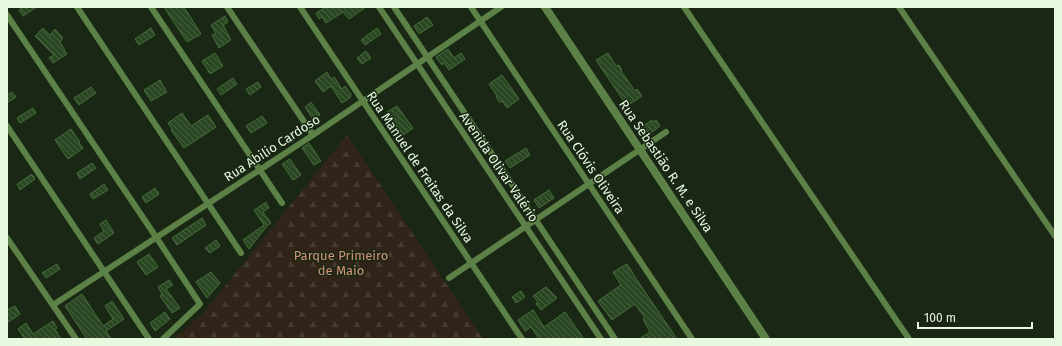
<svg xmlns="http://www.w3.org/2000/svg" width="1062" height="346" font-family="'Fira Sans',sans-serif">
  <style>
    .forest { fill: url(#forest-firs) }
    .building { fill: url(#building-back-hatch); stroke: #446e38 }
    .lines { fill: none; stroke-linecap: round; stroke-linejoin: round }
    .minor { stroke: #5c8045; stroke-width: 6 }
    .tertiary { stroke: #5c8045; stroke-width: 8 }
    .labels { text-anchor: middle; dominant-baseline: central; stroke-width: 3; stroke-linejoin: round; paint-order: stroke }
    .street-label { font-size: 13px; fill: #e7fadf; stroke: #192714 }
    .park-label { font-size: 13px; fill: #d19274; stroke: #192714 }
  </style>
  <defs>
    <pattern id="forest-firs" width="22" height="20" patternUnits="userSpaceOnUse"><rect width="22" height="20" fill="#302518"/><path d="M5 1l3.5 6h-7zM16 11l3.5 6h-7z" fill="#443b2e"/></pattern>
    <pattern id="building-back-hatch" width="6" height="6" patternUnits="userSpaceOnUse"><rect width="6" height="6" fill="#2a4622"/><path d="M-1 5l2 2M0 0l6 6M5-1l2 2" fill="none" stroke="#496242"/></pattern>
  </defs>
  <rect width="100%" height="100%" fill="#192714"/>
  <path class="forest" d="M347,135L483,339H174L204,312Z"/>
  <path class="building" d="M24,7H37L23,16L19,10Z
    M164,7H184L201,34L187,42Z
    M326,7H366L349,19L343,12L326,23L322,17L319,19L316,13Z
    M225,16L228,22L223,25L231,40L219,48L212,35L216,33L211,25Z
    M427,17L433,25L419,34L414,26Z
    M43,28L50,35L55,29L63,38L60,42L67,54L53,63L49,58L54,55L35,36Z
    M151,28L155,35L139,45L135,39Z
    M377,28L381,34L365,45L361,40Z
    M448,49L454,58L461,53L465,59L449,70L444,63L442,65L436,57Z
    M366,51L371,58L362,64L357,58Z
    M215,53L223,66L210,74L202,61Z
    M608,53L616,66L619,65L622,70L621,71L635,91L637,89L642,96L627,106L596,60Z
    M327,72L331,79L334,77L342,89L345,86L351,94L350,98L342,103L331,86L323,92L315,81Z
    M502,75L519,99L507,108L502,101L500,103L496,97L497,96L489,84Z
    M233,78L237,84L221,95L217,89Z
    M160,80L167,92L151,101L144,90Z
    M258,82L261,87L250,95L246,89Z
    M91,87L96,93L79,105L74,98Z
    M12,92L16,97L7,103V95Z
    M311,102L320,115L313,119L305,107Z
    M397,106L413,128L403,135L387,112Z
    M33,108L36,113L20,123L17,118Z
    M182,113L191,126L208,115L216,127L184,148L171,130L172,129L168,123Z
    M262,116L267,123L251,133L246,126Z
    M652,120L653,122L656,120L660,126L643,139L637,130Z
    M71,129L80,142L79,143L83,148L68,159L55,140Z
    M309,143L321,161L314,165L302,148Z
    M526,148L530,155L510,168L505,161Z
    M290,159L301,175L293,180L282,164Z
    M92,163L96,168L80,179L77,173Z
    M32,174L35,179L20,190L17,184Z
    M104,184L108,190L93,199L90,194Z
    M155,188L159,194L146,203L142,197Z
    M549,190L554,198L539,208L534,200Z
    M266,202L269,208L263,212L271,223L267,226L249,249L243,240L264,225L254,210Z
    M202,218L206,225L177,245L172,238Z
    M106,220L114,233L98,244L94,238L104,231L100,224Z
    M216,240L220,246L210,253L205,248Z
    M149,254L158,267L146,275L137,262Z
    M57,264L60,269L46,278L42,273Z
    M627,264L639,283L677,339H639L650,332L643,319L645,318L635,304L612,320L598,301L621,285L613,272Z
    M211,272L220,283L207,298L196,282Z
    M169,280L173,285L166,289L180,308L172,313L160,296L162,294L158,287Z
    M546,287L557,298L541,310L536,304L538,302L533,296Z
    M521,291L525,297L516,303L512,297Z
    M82,294L103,326L113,319L105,306L112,301L124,319L106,331L111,339H87L65,306Z
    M15,306L20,314L7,323V310Z
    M533,310L544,327L565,312L584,339H539L531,327L525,331L518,320Z
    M165,312L170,319L155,331L150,323Z
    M53,321L57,328L55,329L61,339H25L18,329L26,323L33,334Z"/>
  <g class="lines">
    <path class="minor" d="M77,7L241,253
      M151,7L282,203
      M227,7L313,135
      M300,7L522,339
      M379,7L601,339
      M394,7L615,339
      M471,7L692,339
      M684,7L909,339
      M899,7L1055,236
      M7,15L156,237L200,304L163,339
      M7,126L149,339
      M7,238L76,339
      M449,278L666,132
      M53,305L313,135L501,7"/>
    <path class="tertiary" d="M545,7L766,339"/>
  </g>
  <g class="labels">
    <g class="street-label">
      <text transform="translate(272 148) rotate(-33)">Rua Abilio Cardoso</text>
      <text transform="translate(666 166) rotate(56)">Rua Sebastião R. M. e Silva</text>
      <text transform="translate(420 167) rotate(56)">Rua Manuel de Freitas da Silva</text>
      <text transform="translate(499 167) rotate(56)">Avenida Olivar Valério</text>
      <text transform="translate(591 167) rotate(56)">Rua Clóvis Oliveira</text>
    </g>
    <g class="park-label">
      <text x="341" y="255">Parque Primeiro<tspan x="341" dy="15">de Maio</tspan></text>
    </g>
  </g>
  <rect width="1062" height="346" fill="none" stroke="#e7fadf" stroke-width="16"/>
  <path d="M918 322v6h114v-6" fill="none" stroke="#e7fadf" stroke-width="2"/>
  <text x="924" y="322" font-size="12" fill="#e7fadf" stroke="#192714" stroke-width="3" paint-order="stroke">100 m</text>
</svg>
